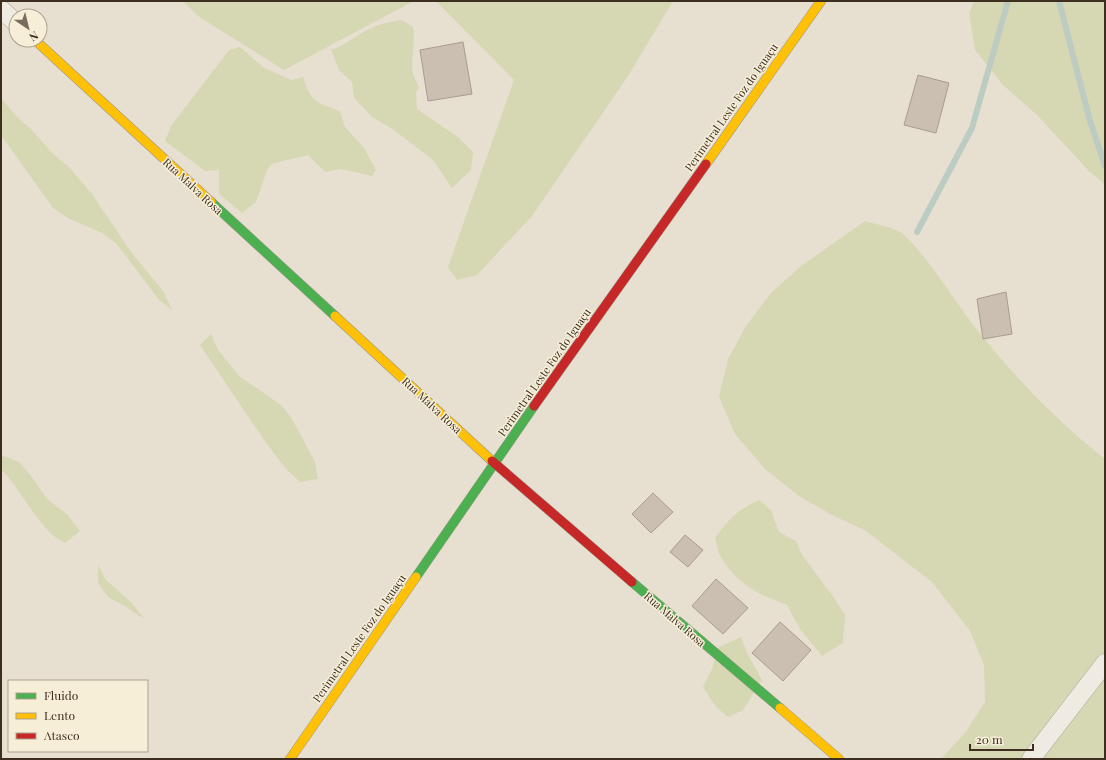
<svg xmlns="http://www.w3.org/2000/svg" width="1106" height="760" font-family="'Playfair Display',serif">
  <style>
    .green { fill: #d6d7b3 }
    .lines { fill: none; stroke-linecap: round; stroke-linejoin: round }
    .stream { stroke: #bcccc2; stroke-width: 6 }
    .building { fill: #cbbfb2; stroke: #a89c90 }
    .street-casing { stroke: #ada599; stroke-width: 19 }
    .fast-casing { stroke: #9c958a; stroke-width: 10 }
    .slow-casing { stroke: #9c958a; stroke-width: 10 }
    .jam-casing { stroke: #9c958a; stroke-width: 10 }
    .street { stroke: #efebe3; stroke-width: 18 }
    .fast { stroke: #4caf50; stroke-width: 9 }
    .slow { stroke: #ffc107; stroke-width: 9 }
    .jam { stroke: #c62828; stroke-width: 9 }
    .labels { text-anchor: middle; dominant-baseline: central; stroke-width: 3; stroke-linejoin: round; paint-order: stroke }
    .street-label { font-size: 11px; fill: #3d2e20; stroke: #f7eed8 }
  </style>
  <rect width="100%" height="100%" fill="#e7e0d1"/>
  <path class="green" d="M183,1H414L284,70L198,16Z
    M436,1H673L628,76L532,216L477,275L457,280L448,267L514,80Z
    M974,1H1105V185L1088,170L1037,115L1003,85L975,50L969,13Z
    M402,20L413,27C416,43 410,59 413,74C415,79 418,84 419,88L416,92L417,109L459,138L473,152L471,170L452,188L433,160L394,130L372,117L354,98L352,82L339,70L331,50C343,46 351,39 362,33C374,25 388,22 402,20Z
    M240,47L263,67L291,80L303,77C312,103 314,101 340,111L345,127L364,148L376,170L372,176L341,169L325,172L308,155L271,164L266,173L256,202L242,213L219,194V170L205,171L165,141L171,126L229,50Z
    M1,98L18,118L31,129L54,155L68,166L92,194L131,252L163,291L172,310L159,300L116,243L102,233L68,218L53,208L1,135Z
    M865,221C874,224 896,228 902,233C929,258 949,293 971,322C1011,373 1054,419 1105,459V759H941L965,733L985,702L984,665L970,631L932,582L866,531L832,515L799,496L765,469L735,434L719,397L728,359L746,326L771,293L801,266Z
    M211,334L218,350L239,376L281,405L291,417L315,462L318,479L300,482L286,469L264,440L200,345Z
    M3,456L19,462L32,477L47,499L68,515L80,531L65,543C40,532 21,489 1,469V457Z
    M759,500L771,510L779,532L796,541L802,555L832,595L845,615L843,643L822,656L800,629L787,605C760,595 738,585 722,559C718,554 717,545 715,538C730,518 736,511 759,500Z
    M98,565L106,580L131,602L144,618L139,616L125,606L108,597L98,583Z
    M741,637L748,655L762,680L743,710L728,717L716,707L703,687L712,669L719,647Z"/>
  <g class="lines">
    <path class="stream" d="M1059,1L1090,121L1105,166
      M917,232L972,128L1008,1"/>
  </g>
  <path class="building" d="M463,42L472,94L428,101L420,50Z
    M918,75L949,83L936,133L904,125Z
    M1006,292L1012,334L983,339L977,299Z
    M653,493L673,512L651,533L632,514Z
    M685,535L703,550L688,567L670,552Z
    M716,579L748,608L723,634L692,606Z
    M780,622L811,650L783,681L752,653Z"/>
  <g class="lines">
    <g class="street-casing">
      <path id="street" d="M1,9L16,23
        M1031,759L1105,663"/>
    </g>
    <g class="fast-casing">
      <path id="fast" d="M211,202L335,316
        M416,577L534,406
        M632,582L780,708"/>
    </g>
    <g class="slow-casing">
      <path id="slow" d="M35,40L211,202
        M706,164L821,1
        M335,316L492,461
        M780,708L839,759
        M290,759L416,577"/>
    </g>
    <g class="jam-casing">
      <path id="jam" d="M534,406L706,164
        M492,461L632,582"/>
    </g>
    <use href="#street" class="street"/>
    <use href="#fast" class="fast"/>
    <use href="#slow" class="slow"/>
    <use href="#jam" class="jam"/>
  </g>
  <g class="labels">
    <g class="street-label">
      <text transform="translate(731 107) rotate(-55)">Perimetral Leste Foz do Iguaçu</text>
      <text transform="translate(193 186) rotate(43)">Rua Malva Rosa</text>
      <text transform="translate(544 372) rotate(-55)">Perimetral Leste Foz do Iguaçu</text>
      <text transform="translate(432 405) rotate(43)">Rua Malva Rosa</text>
      <text transform="translate(675 619) rotate(41)">Rua Malva Rosa</text>
      <text transform="translate(359 638) rotate(-55)">Perimetral Leste Foz do Iguaçu</text>
    </g>
  </g>
  <rect width="1106" height="760" fill="none" stroke="#3d2e20" stroke-width="4"/>
  <rect x="8" y="680" width="140" height="72" fill="#f7eed8" stroke="#ada18e"/>
  <rect x="16" y="693" width="20" height="6" fill="#4caf50" stroke="#ada18e"/>
  <text x="44" y="700" font-size="12" fill="#3d2e20">Fluido</text>
  <rect x="16" y="713" width="20" height="6" fill="#ffc107" stroke="#ada18e"/>
  <text x="44" y="720" font-size="12" fill="#3d2e20">Lento</text>
  <rect x="16" y="733" width="20" height="6" fill="#c62828" stroke="#ada18e"/>
  <text x="44" y="740" font-size="12" fill="#3d2e20">Atasco</text>
  <g transform="translate(28 28) rotate(145)"><circle r="19" fill="#f7eed8" stroke="#ada18e"/>
  <path d="M0-3L7 15L0 10L-7 15Z" fill="#786c5e"/>
  <text y="-6" font-size="11" font-weight="bold" text-anchor="middle" fill="#3d2e20">N</text>
  </g>
  <path d="M970 744v6h63v-6" fill="none" stroke="#3d2e20" stroke-width="2"/>
  <text x="976" y="744" font-size="12" fill="#3d2e20" stroke="#f7eed8" stroke-width="3" paint-order="stroke">20 m</text>
</svg>
